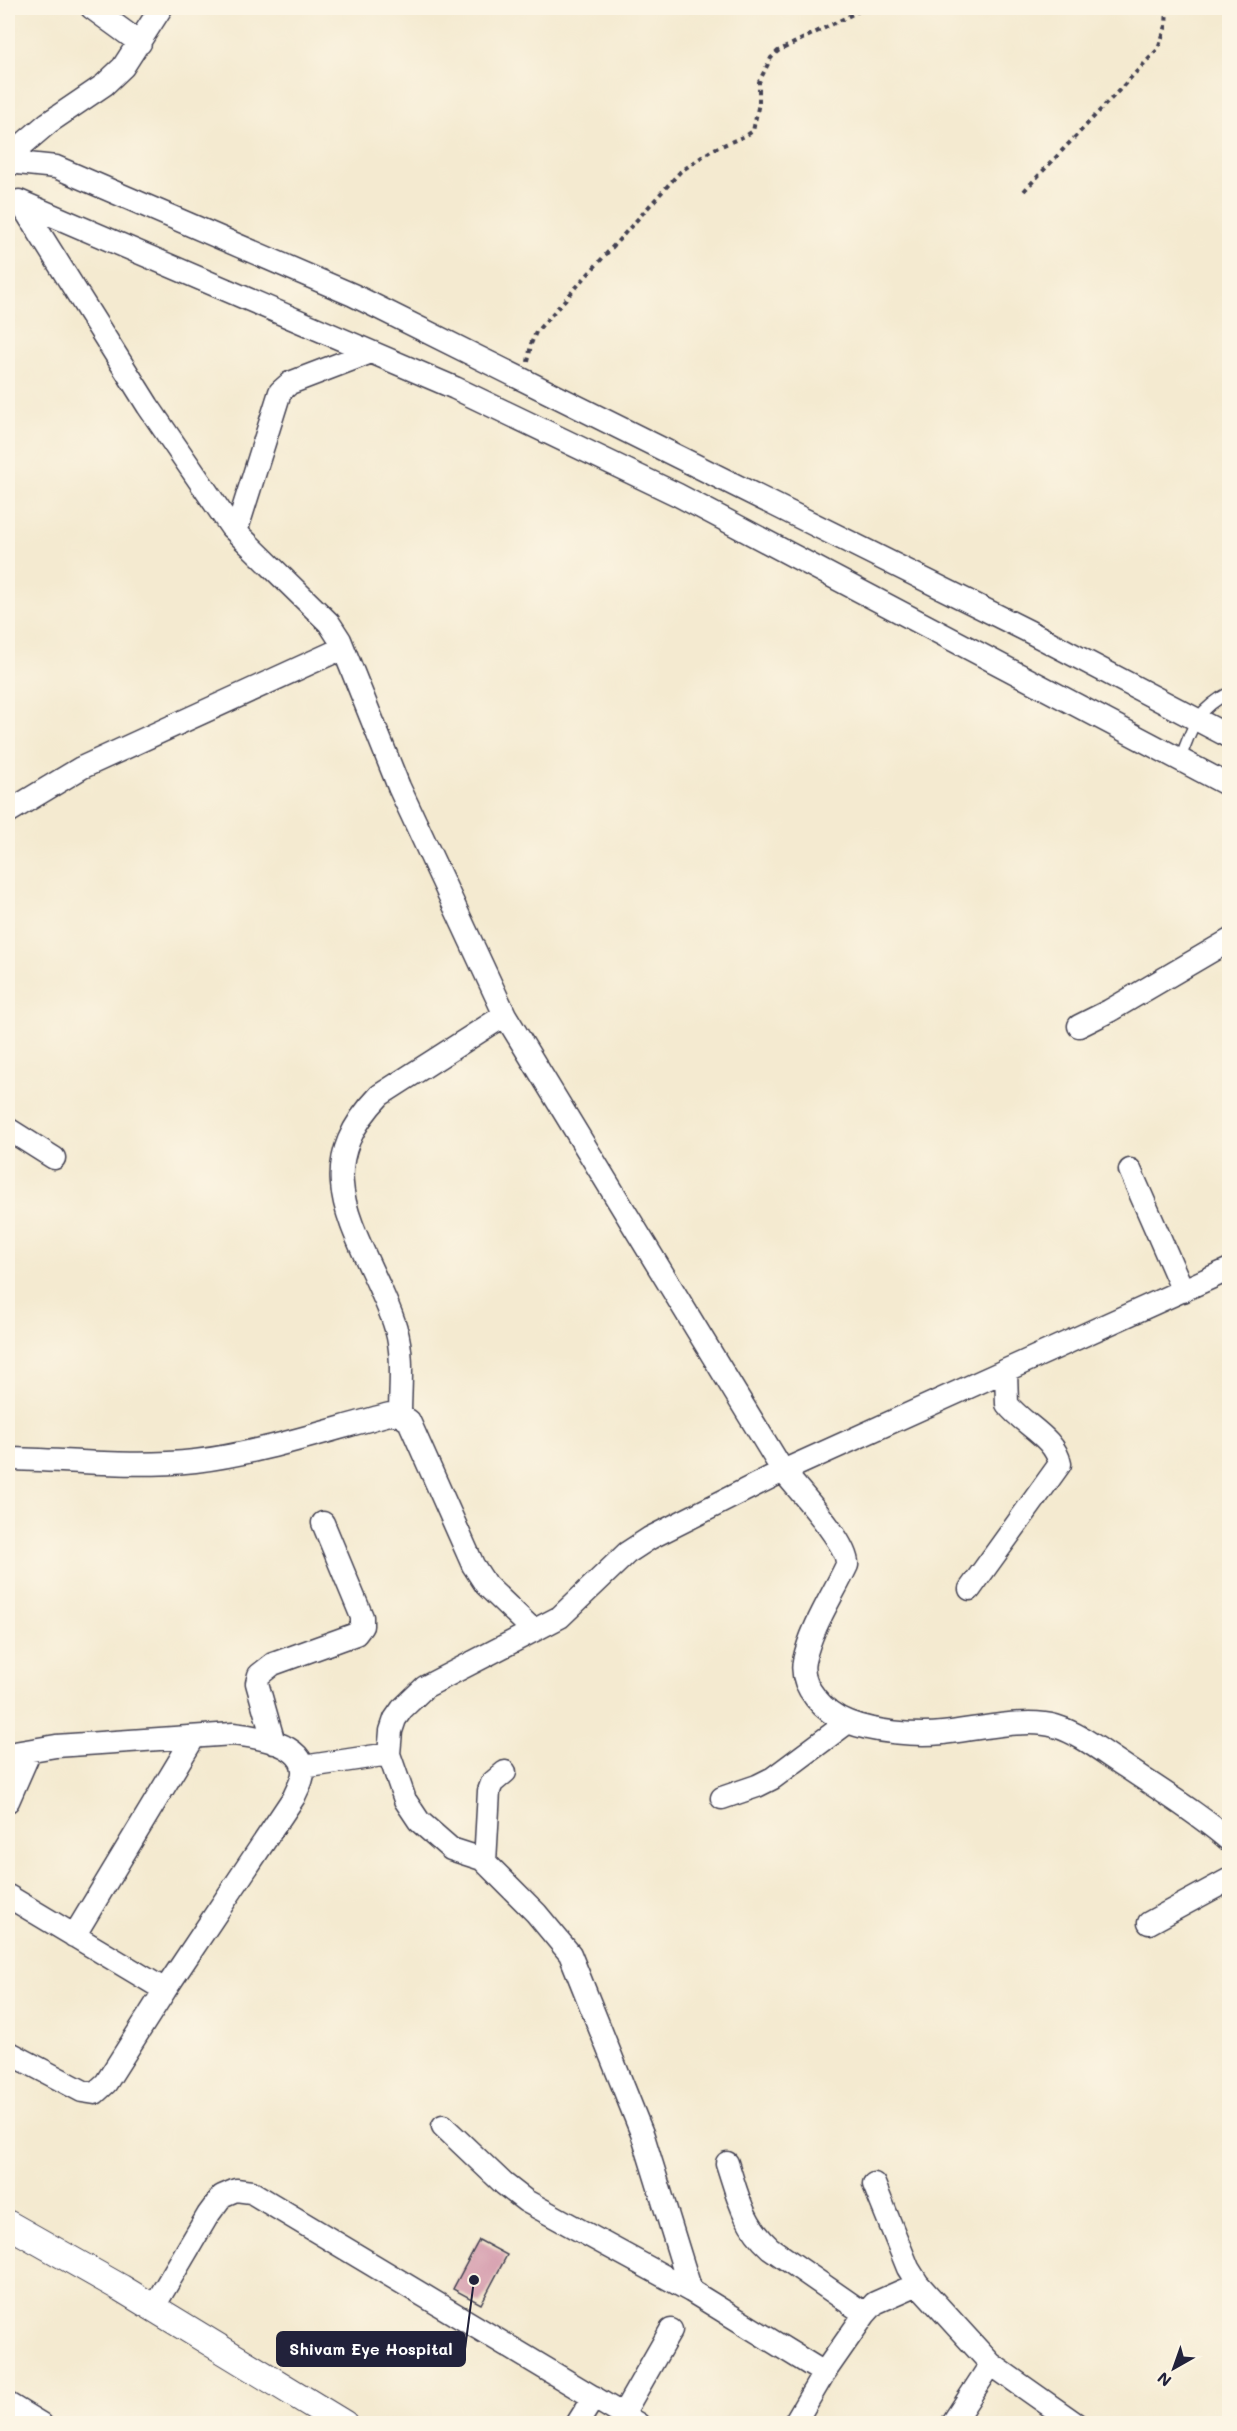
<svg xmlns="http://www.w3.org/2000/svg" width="1237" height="2431" font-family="Mali,sans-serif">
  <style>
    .building { fill: #d397aa }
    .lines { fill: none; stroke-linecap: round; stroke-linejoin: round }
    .service-casing { stroke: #424051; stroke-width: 13 }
    .minor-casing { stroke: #424051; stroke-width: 25 }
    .tertiary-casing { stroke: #424051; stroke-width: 29 }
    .path { stroke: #424051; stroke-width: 4; stroke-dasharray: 4.5 4.5; stroke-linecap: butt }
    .service { stroke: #fff; stroke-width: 10 }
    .minor { stroke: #fff; stroke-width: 22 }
    .tertiary { stroke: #fff; stroke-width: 27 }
    .leader { fill: none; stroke: #22223b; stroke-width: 2 }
    .callout-dot { fill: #22223b; stroke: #fcf5e5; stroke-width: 2 }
    .callout { fill: #22223b; stroke: #22223b; stroke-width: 2 }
    .callout-label { font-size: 16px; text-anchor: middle; font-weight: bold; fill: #fff }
  </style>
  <rect width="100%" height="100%" fill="#fcf5e5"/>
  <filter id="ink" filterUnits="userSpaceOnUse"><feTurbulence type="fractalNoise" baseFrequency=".0167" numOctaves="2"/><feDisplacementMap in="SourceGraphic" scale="12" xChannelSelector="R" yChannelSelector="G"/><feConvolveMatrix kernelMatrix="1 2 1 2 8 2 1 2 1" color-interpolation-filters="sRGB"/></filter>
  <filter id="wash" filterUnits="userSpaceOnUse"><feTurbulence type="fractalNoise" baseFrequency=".008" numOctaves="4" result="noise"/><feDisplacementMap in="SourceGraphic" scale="24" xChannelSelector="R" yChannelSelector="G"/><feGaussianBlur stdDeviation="1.35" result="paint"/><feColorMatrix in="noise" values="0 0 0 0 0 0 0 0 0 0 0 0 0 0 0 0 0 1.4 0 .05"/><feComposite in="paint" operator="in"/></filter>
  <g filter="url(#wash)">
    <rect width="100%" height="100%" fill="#f4ead0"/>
    <g id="blocks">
      <path class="building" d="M479,2240L507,2255L481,2304L453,2289Z"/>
    </g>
  </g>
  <g filter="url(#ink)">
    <use href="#blocks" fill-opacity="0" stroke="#424051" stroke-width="1.5"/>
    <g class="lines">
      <g class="service-casing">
        <path id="service" d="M1180,759C1193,726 1195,711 1230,692"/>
      </g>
      <g class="minor-casing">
        <path id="minor" d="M92,8L140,43
          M8,157L48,123L104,85L123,67L161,8
          M8,162L56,167L353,295L1028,631L1230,737
          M19,201L455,388L678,495L1230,786
          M20,202L148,406L231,527L329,623L340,640L399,787L505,1015L783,1471C798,1490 849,1544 847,1565C833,1595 811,1628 804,1661C799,1687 825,1713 848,1722C873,1732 916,1736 943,1733C973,1730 1027,1717 1055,1726C1081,1734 1104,1753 1126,1767C1161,1791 1198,1813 1230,1841
          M236,532L280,392L290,383L371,352
          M8,812L81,768L343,648
          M1079,1026L1109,1011L1230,940
          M8,1129L54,1158
          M1130,1170L1183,1291
          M400,1415C400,1387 404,1356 396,1329C392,1314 385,1300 379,1286C345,1212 315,1163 380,1095L505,1015
          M8,1459C69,1460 133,1468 195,1461C257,1454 329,1430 390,1414L400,1415L409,1421L473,1565L486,1585L533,1630
          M970,1589L1060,1464C1055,1437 1023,1425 1007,1404L1006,1371
          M274,1743L257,1683L259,1675L273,1664L356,1634L362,1626V1617L323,1523
          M8,1754L56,1746L233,1734C253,1736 302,1743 303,1770C304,1779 297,1789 294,1797L165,1990L106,2083L95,2093L82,2091L8,2052
          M303,1767L389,1754
          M722,1798L757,1786L773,1778L848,1722
          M8,1801L30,1751
          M485,1862L489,1791L492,1783L505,1772
          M8,1896L165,1990
          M1149,1923L1230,1879
          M74,1936L194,1737
          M443,2126L504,2184L526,2201L691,2291L824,2373
          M727,2163C738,2196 743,2224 770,2248L865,2314
          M874,2184L908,2268L918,2284L991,2364L1076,2424
          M691,2291L643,2136L570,1954L536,1913L482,1859L451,1849L419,1821L405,1800L389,1754L391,1731L395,1719L402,1709L425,1687L560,1617L627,1553L650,1538L783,1471L1230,1269
          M153,2308L208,2215L222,2196L236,2190L251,2192L638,2424
          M8,2404L41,2424
          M623,2414L671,2330
          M577,2424L594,2397
          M794,2424L824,2373L865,2314L875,2303L918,2284
          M952,2424L991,2364"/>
      </g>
      <g class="tertiary-casing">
        <path id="tertiary" d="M8,2224L121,2288L344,2424"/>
      </g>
      <path class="path" d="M1024,191L1158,49L1166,26L1167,8
        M528,362L531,344L536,332L680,172L712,150L747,135L753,131L759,103V82L771,58L778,51L865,8"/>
      <use href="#service" class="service"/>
      <use href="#minor" class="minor"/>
      <use href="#tertiary" class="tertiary"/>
    </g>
  </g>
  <path class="leader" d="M474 2280L465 2349"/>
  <circle class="callout-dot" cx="474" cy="2280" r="6"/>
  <rect class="callout" x="277" y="2332" width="188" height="34" rx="6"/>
  <g class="callout-label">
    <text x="371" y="2355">Shivam Eye Hospital</text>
  </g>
  <rect width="1237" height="2431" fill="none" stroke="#fcf5e5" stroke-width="30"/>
  <g transform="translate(1174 2368) rotate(220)" stroke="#fcf5e5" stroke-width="4.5" paint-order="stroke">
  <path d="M0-4.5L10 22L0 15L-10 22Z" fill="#22223b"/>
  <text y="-9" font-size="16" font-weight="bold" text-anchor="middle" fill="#22223b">N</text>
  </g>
</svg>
